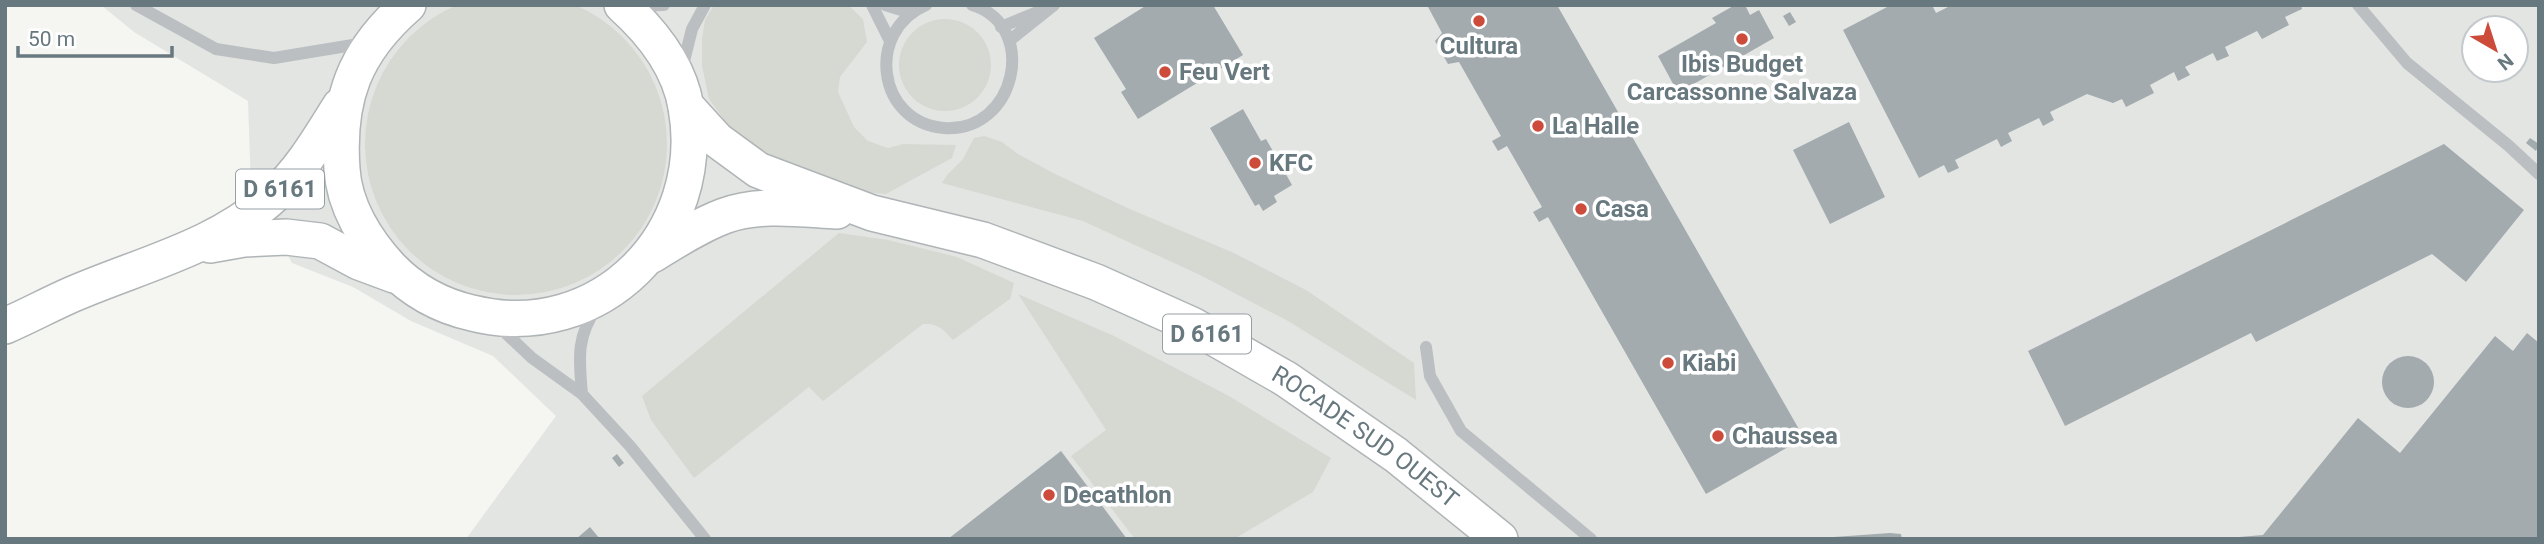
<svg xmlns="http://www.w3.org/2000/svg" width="2544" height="544" font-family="Roboto,sans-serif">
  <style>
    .built { fill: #e3e5e3; fill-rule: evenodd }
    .green { fill: #d5d9d2 }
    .building { fill: #a3abae }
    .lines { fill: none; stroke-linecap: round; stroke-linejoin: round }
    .major-casing { stroke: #afb4b6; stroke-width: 38 }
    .minor { stroke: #bbbfc2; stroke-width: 12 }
    .major { stroke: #fff; stroke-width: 35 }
    .poi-dot { fill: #cd4b3b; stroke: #fff; stroke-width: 2.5 }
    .labels { text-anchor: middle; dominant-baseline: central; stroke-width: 7; stroke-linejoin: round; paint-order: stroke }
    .shield { fill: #fff; stroke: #95a0a5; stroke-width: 2 }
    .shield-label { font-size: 23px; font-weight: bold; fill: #68787f }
    .poi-label { font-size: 24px; font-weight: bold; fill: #68787f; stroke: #fff; text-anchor: start }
    .street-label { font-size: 24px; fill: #68787f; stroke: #fff }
  </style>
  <rect width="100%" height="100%" fill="#f5f5f2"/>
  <path class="built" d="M101,5H2539V539H466L556,416L493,356L411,321L353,287L292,263L251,186L248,101L134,32ZM2474,28H2516V70H2474Z"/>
  <path class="green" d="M365 144a151 151 0 1 1 302 0a151 151 0 1 1-302 0Z
    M714,5H848L863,19L867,42L840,77L838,92L854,127L868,141L888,148L903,144L956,145L952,158L886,194L863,192L792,172L735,135L709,99L702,66V39L705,20Z
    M899 65a46 46 0 1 1 92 0a46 46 0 1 1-92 0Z
    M984,136L1002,142L1018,154L1055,174L1132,210L1234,253L1306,290L1414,363L1416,400L1288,321L1200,275L1083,221L942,183L947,175L963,159L974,138Z
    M839,233L888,240L957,257L1014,283L1010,299L953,340C943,329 938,323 923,324L823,401L809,387L694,478L651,420L642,396Z
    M1018,294L1114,336L1229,396L1331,458L1313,492L1234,539H1135L1071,456L1106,430Z"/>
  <path class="building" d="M1147,5H1213L1243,55L1138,119L1121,92L1126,89L1094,38Z
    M1427,5H1557L1804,438L1706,494L1548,217L1539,222L1533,212L1542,207L1507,146L1498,151L1492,141L1501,136L1459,62L1448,64L1435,41L1442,33Z
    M1735,5H1745L1750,15L1759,10L1774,38L1678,93L1658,56L1716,23L1712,18Z
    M1891,5H1932L1936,13L1952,5H2301L2302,9L2285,17L2289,25L2262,39L2257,31L2225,47L2229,56L2217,61L2213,53L2185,67L2190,75L2178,81L2174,72L2150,85L2154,93L2126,107L2122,99L2113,103L2087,94L2050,112L2054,120L2043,126L2039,118L2008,133L2012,141L2001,147L1997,139L1955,160L1959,168L1948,173L1944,165L1919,178L1843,30Z
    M1790,12L1796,22L1789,26L1783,16Z
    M1243,109L1261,141L1266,139L1292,185L1274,196L1277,202L1263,211L1259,204L1255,206L1210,128Z
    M1849,122L1885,197L1830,224L1793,150Z
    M2530,138L2539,144L2536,151L2526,143Z
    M2444,144L2524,210L2466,282L2432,254L2256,342L2251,333L2065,426L2028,351Z
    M2527,333L2539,343V539H2239V537L2263,535L2358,418L2400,453L2495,336L2513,351Z
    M2382 382a26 26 0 1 1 52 0a26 26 0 1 1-52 0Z
    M1061,451L1127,539H948Z
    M617,454L624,463L619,467L612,458Z
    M590,527L600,539H576Z
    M1890,533L1901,534L1902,539H1834V537Z"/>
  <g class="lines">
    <g class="major-casing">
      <g id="major">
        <path d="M408,5C354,52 337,99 342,169C344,206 366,241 390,267C412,290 441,306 472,313C600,345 709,233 686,107C679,65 652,32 622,5"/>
        <path id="s1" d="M686,106L717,140L758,170L872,213L983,240L1096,282L1192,325L1286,379L1396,455L1500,539"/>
        <path d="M210,245L244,239L286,237L320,241L359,262L394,275"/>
        <path d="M652,255C675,241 698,226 724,216C759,203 800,209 837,211"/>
        <path d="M5,326C28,316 50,304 73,294C140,265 218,247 273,196C301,171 320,138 340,106"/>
      </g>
    </g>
    <path class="minor" d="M136,5L216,49L274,58L365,43
      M872,5L890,41
      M885,5L911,13
      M926,5C865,31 877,123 944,128C1017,133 1039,25 972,5
      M2358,5L2407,63L2509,146L2539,174
      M633,6L664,5
      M1001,27L1040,11
      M1009,41L1054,5
      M682,69L692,29L705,5
      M496,324L532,358L582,394L630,446L705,539
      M1426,347L1430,376L1461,431L1591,539
      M582,394C579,359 576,337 597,307"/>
    <use href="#major" class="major"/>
  </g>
  <g class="poi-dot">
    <circle cx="1479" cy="21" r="7"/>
    <circle cx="1742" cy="39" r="7"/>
    <circle cx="1165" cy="72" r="7"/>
    <circle cx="1538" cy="126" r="7"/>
    <circle cx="1255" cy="163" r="7"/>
    <circle cx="1581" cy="209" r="7"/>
    <circle cx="1668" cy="363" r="7"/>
    <circle cx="1718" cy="436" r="7"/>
    <circle cx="1049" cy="495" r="7"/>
  </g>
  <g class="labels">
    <g class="shield">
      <rect x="236" y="169.5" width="88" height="39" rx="5"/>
      <rect x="1163" y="314.5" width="88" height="39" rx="5"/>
    </g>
    <g class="shield-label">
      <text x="280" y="189">D 6161</text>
      <text x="1207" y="334">D 6161</text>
    </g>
    <g class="poi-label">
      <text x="1479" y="46" text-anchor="middle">Cultura</text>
      <text x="1742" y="64" text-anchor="middle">Ibis Budget<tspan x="1742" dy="28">Carcassonne Salvaza</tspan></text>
      <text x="1179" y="72">Feu Vert</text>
      <text x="1552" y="126">La Halle</text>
      <text x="1269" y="163">KFC</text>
      <text x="1595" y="209">Casa</text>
      <text x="1682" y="363">Kiabi</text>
      <text x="1732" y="436">Chaussea</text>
      <text x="1063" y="495">Decathlon</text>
    </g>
    <g class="street-label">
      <text stroke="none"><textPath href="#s1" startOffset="765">ROCADE SUD OUEST</textPath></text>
    </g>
  </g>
  <rect width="2544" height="544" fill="none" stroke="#68787f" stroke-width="14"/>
  <g transform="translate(2495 49) rotate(141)"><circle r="33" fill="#ffffff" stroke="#c3c9cc" stroke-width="2"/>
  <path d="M0-5L12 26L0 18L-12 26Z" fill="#cd4b3b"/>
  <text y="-10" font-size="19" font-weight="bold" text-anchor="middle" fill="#68787f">N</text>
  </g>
  <path d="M18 46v10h154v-10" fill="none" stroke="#68787f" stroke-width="3.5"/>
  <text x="28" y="46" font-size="21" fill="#68787f" stroke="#ffffff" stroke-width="5" paint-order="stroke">50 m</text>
</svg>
